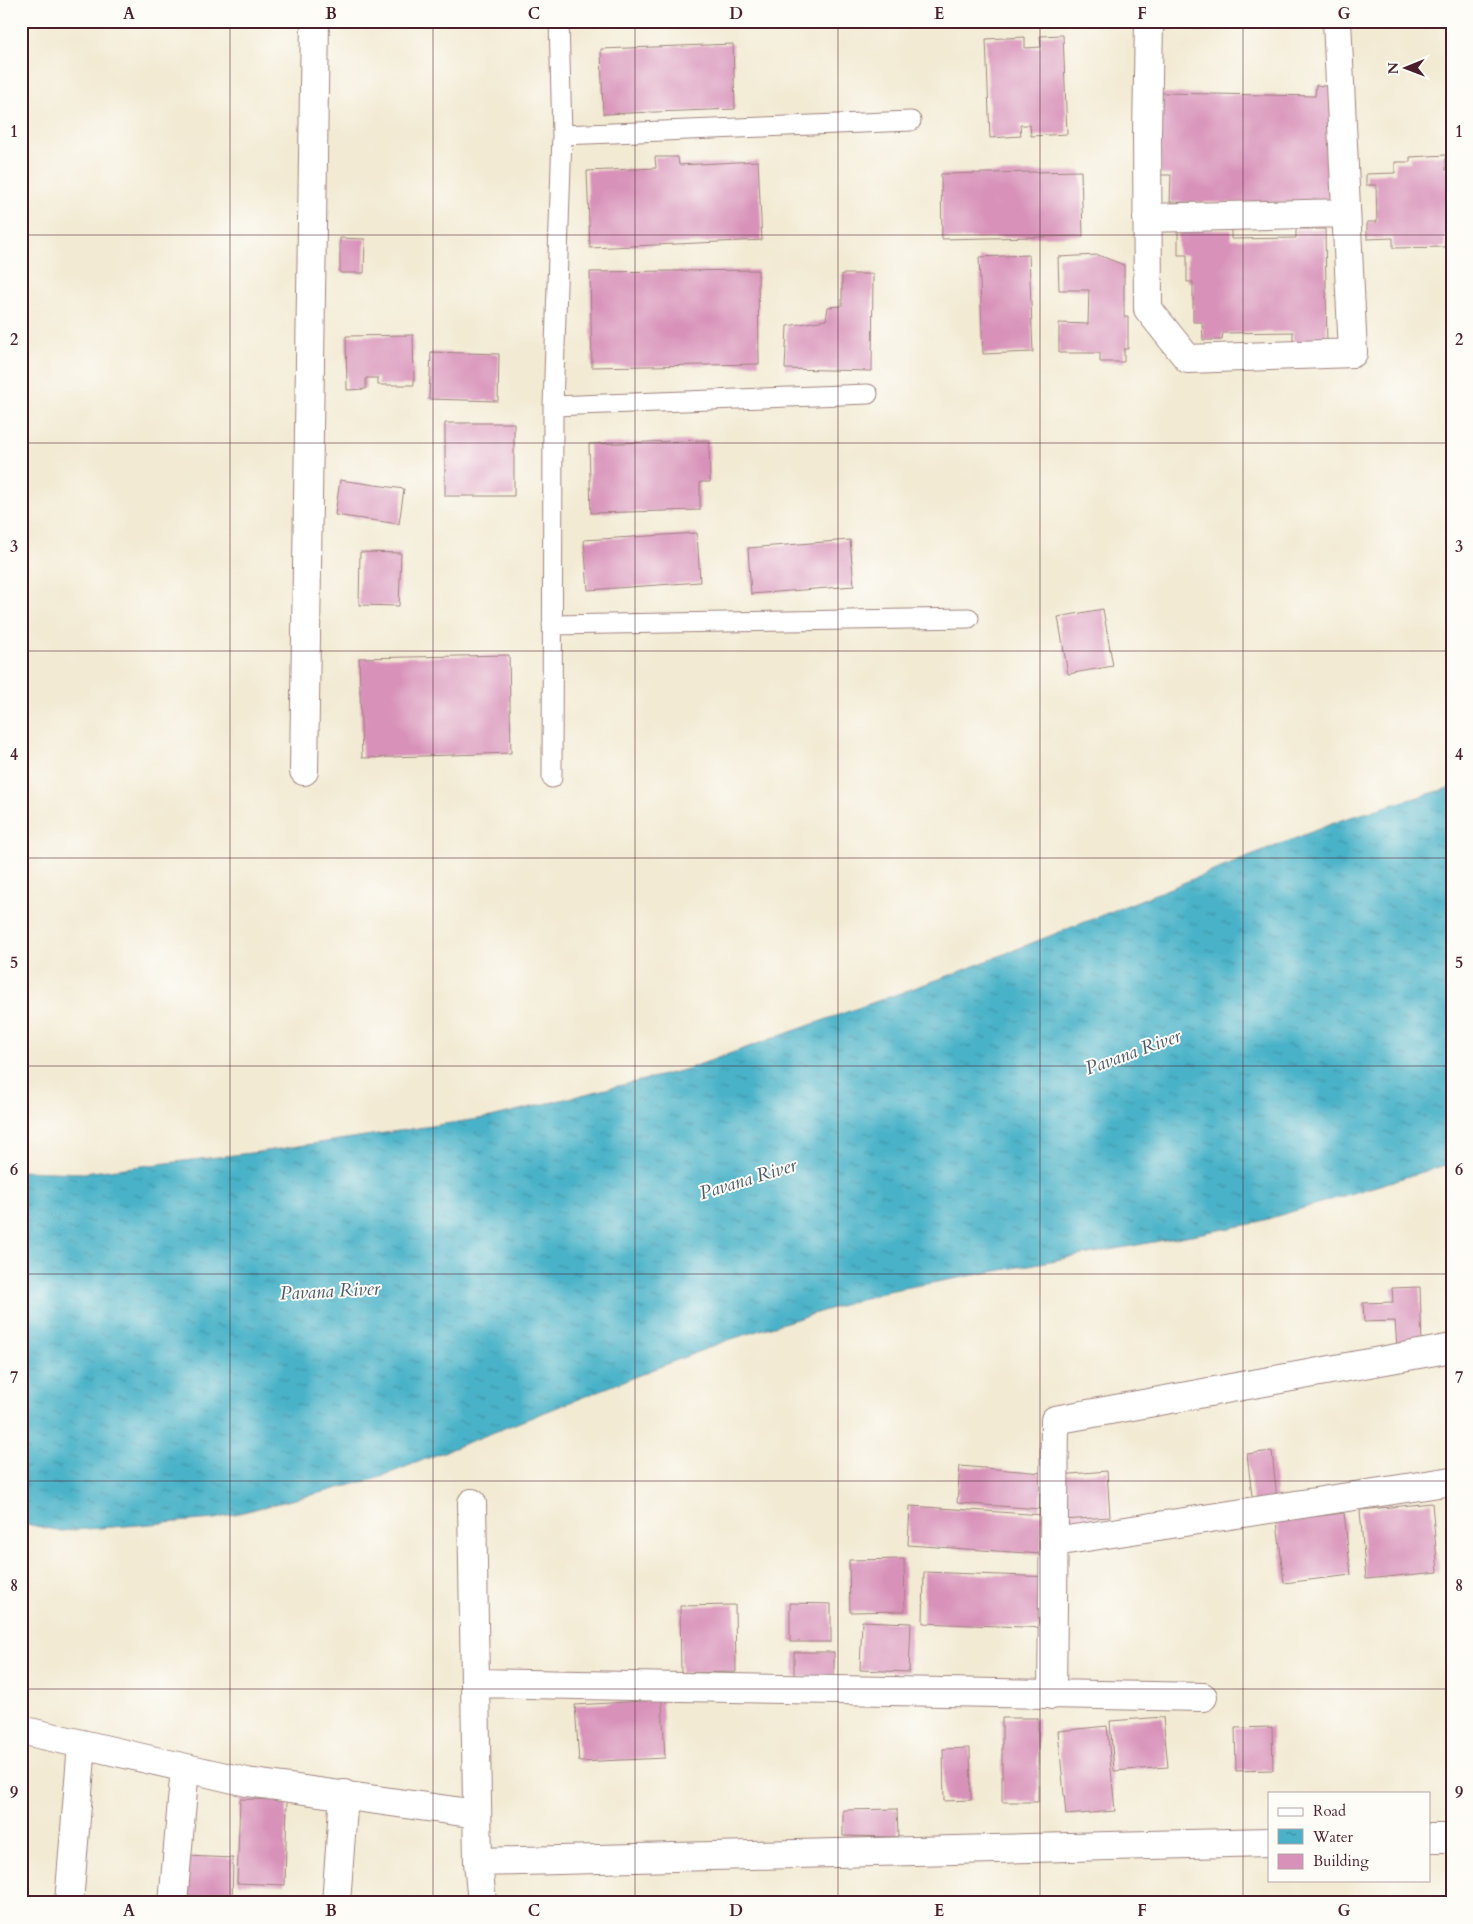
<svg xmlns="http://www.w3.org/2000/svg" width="1473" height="1924" font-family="Cardo,serif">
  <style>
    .water { fill: url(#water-ripples); stroke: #4a687a }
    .building { fill: #d892b9 }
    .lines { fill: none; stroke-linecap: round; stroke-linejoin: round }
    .service-casing { stroke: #9e847f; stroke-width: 21 }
    .minor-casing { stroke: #9e847f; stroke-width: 30 }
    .service { stroke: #fff; stroke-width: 19 }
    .minor { stroke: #fff; stroke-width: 28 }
    .grid { fill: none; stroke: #4a1f2b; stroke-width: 1; stroke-opacity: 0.55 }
    .labels { text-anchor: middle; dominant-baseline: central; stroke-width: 4; stroke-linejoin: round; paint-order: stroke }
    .water-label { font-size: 19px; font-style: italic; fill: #4a5a6a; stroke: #fdfcf7 }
    .neatline { fill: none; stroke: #4a1f2b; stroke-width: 2 }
    .grid-label { font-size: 16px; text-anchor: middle; font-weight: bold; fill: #4a1f2b }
  </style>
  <defs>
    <pattern id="water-ripples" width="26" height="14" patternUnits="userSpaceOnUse" patternTransform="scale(1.25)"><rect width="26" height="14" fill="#49b2c8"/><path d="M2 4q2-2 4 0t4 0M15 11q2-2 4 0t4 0" fill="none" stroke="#3f90a3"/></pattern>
  </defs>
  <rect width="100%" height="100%" fill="#fdfcf7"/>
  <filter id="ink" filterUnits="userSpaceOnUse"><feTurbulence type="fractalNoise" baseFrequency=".02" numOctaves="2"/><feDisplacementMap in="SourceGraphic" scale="10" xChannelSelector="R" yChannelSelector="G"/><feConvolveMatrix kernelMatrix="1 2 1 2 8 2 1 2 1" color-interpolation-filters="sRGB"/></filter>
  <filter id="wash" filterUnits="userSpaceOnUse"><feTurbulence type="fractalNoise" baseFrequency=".0096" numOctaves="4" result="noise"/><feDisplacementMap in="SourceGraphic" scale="20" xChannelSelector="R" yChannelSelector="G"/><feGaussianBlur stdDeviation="1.12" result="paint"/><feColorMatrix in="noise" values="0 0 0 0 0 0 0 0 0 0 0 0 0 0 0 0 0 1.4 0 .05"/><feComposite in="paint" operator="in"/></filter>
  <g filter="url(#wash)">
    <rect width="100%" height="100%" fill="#f2ead3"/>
    <path class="water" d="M1452,787V1163L1251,1224L888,1291L728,1340L375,1479L215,1519L61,1531L21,1523V1171L84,1173L259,1152L491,1117L684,1070L959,972L1344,819Z"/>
    <g id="blocks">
      <path class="building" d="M1156,21H1301V25L1156,29Z
        M1063,35L1067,134L1031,136L1030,125H1020L1021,136L990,138L986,39L1025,37V48L1041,47L1040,36Z
        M733,44L735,109L603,114L601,49Z
        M1316,85L1333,87V201L1315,204L1170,202L1171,175H1160L1162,93L1315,96Z
        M1446,155V170H1452V234H1445V247L1393,248V238L1367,239V222H1377L1376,185H1366V174L1395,173V162H1410V157Z
        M655,157H678L679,165L758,161L762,240L590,248L587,171L656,168Z
        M1081,171L1083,236L942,239L941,174Z
        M1296,229H1325L1327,348H1293V332L1223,333L1222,340H1203L1202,322H1193V282H1187V255H1178V230H1231V239L1296,238Z
        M340,238L365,239L364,273H340Z
        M1029,255L1033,352L983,354L979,257Z
        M1098,255L1124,265V317H1128V349H1124V362H1100V353H1059V323L1088,324L1089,290H1059L1058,257Z
        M758,270L759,364L592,367L590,272Z
        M842,274H873L872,371L785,369L787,326L826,320L828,307L842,306Z
        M413,335L414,385H378V378H366V389L347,390L346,336Z
        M431,352L499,354L498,401L429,399Z
        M445,423H514V496H445Z
        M709,440L710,482H700V510L591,513L589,444Z
        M340,480L404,489L399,524L335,515Z
        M697,533L700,582L588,590L584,540Z
        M850,540L854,586L751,594L748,548Z
        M360,552L401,553L399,606L359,605Z
        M1103,609L1113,666L1068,674L1058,617Z
        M509,655L511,753L362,758L359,658Z
        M1420,1287L1422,1347L1397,1348L1395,1321L1364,1322L1363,1303L1393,1302L1392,1288Z
        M1272,1451L1277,1501L1253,1504L1247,1454Z
        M960,1466L1043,1473L1040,1509L957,1503Z
        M1107,1471L1110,1517L1062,1520L1059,1475Z
        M1432,1503L1438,1572L1366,1579L1360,1510Z
        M910,1506L1043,1515L1041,1554L908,1545Z
        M1344,1513L1351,1575L1284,1583L1277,1521Z
        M904,1559L905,1611L850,1612L849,1560Z
        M924,1572L1051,1577L1049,1628L923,1623Z
        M790,1603L831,1604V1642H790Z
        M735,1605L736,1672L681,1673L680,1606Z
        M862,1621L911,1623L909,1672L860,1670Z
        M794,1652H834V1677H794Z
        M662,1700L665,1758L579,1762L575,1705Z
        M1163,1717L1168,1767L1114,1771L1110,1721Z
        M1002,1718H1038V1802H1002Z
        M1107,1726L1115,1811L1066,1815L1058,1731Z
        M1272,1727L1273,1770L1236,1771L1235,1728Z
        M970,1748L971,1800L944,1801L943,1749Z
        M240,1799L287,1800L285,1885L237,1883Z
        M897,1809L898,1837L843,1836V1810Z
        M186,1856L233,1858L232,1903H184Z"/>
    </g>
  </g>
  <g filter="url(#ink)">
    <use href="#blocks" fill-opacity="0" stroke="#9e847f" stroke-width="1"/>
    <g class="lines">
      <g class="service-casing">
        <path id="service" d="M562,135L911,121
          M553,406L868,394
          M552,625L969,618
          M552,778L553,406L562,135L559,21"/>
      </g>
      <g class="minor-casing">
        <path id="minor" d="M1149,21L1147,134L1148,309L1188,359L1353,353L1337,21
          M1147,218L1346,213
          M304,771L315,21
          M472,1503L478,1862L482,1903
          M1054,1542L1452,1481
          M476,1683L1203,1697
          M1052,1695L1055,1420L1452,1348
          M21,1730L247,1782L477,1814
          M1429,1838H1452
          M478,1862L1269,1842
          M69,1903L82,1744
          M173,1903L185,1768
          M336,1903L344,1794"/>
      </g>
      <use href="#service" class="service"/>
      <use href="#minor" class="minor"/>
    </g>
  </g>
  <path class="grid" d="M230,21V1903M433,21V1903M635,21V1903M838,21V1903M1040,21V1903M1243,21V1903M21,235H1452M21,443H1452M21,651H1452M21,858H1452M21,1066H1452M21,1274H1452M21,1481H1452M21,1689H1452"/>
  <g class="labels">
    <g class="water-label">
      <text transform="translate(1133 1052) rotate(-20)">Pavana River</text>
      <text transform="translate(748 1179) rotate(-17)">Pavana River</text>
      <text transform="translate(330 1291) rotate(-3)">Pavana River</text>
    </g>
  </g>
  <rect width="1473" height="1924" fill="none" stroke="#fdfcf7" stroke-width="55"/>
  <rect x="1268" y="1792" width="162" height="90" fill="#fdfcf7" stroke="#b5a4a5"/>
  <rect x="1278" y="1808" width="25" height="8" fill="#ffffff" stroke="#b5a4a5"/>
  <text x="1313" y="1816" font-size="15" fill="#4a1f2b">Road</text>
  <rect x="1278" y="1829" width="25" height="15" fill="url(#water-ripples)" stroke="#b5a4a5"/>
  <text x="1313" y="1842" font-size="15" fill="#4a1f2b">Water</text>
  <rect x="1278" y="1854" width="25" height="15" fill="#d892b9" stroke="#b5a4a5"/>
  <text x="1313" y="1866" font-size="15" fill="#4a1f2b">Building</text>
  <g transform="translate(1406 68) rotate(269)" stroke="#fdfcf7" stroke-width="4" paint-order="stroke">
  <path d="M0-4L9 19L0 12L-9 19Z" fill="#4a1f2b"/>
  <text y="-8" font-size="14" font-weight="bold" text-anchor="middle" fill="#4a1f2b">N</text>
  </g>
  <rect x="28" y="28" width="1418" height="1868" class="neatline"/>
  <g class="grid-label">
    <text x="129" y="19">A</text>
    <text x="331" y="19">B</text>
    <text x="534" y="19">C</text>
    <text x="736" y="19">D</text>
    <text x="939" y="19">E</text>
    <text x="1142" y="19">F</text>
    <text x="1344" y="19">G</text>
    <text x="14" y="137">1</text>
    <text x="1459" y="137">1</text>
    <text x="14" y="345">2</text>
    <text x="1459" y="345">2</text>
    <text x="14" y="552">3</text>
    <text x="1459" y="552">3</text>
    <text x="14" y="760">4</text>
    <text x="1459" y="760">4</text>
    <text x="14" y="968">5</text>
    <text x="1459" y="968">5</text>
    <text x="14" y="1175">6</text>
    <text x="1459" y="1175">6</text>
    <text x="14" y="1383">7</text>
    <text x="1459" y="1383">7</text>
    <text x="14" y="1591">8</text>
    <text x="1459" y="1591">8</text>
    <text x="14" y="1798">9</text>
    <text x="1459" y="1798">9</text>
    <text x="129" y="1916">A</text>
    <text x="331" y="1916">B</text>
    <text x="534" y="1916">C</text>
    <text x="736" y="1916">D</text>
    <text x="939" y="1916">E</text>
    <text x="1142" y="1916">F</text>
    <text x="1344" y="1916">G</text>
  </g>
</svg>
